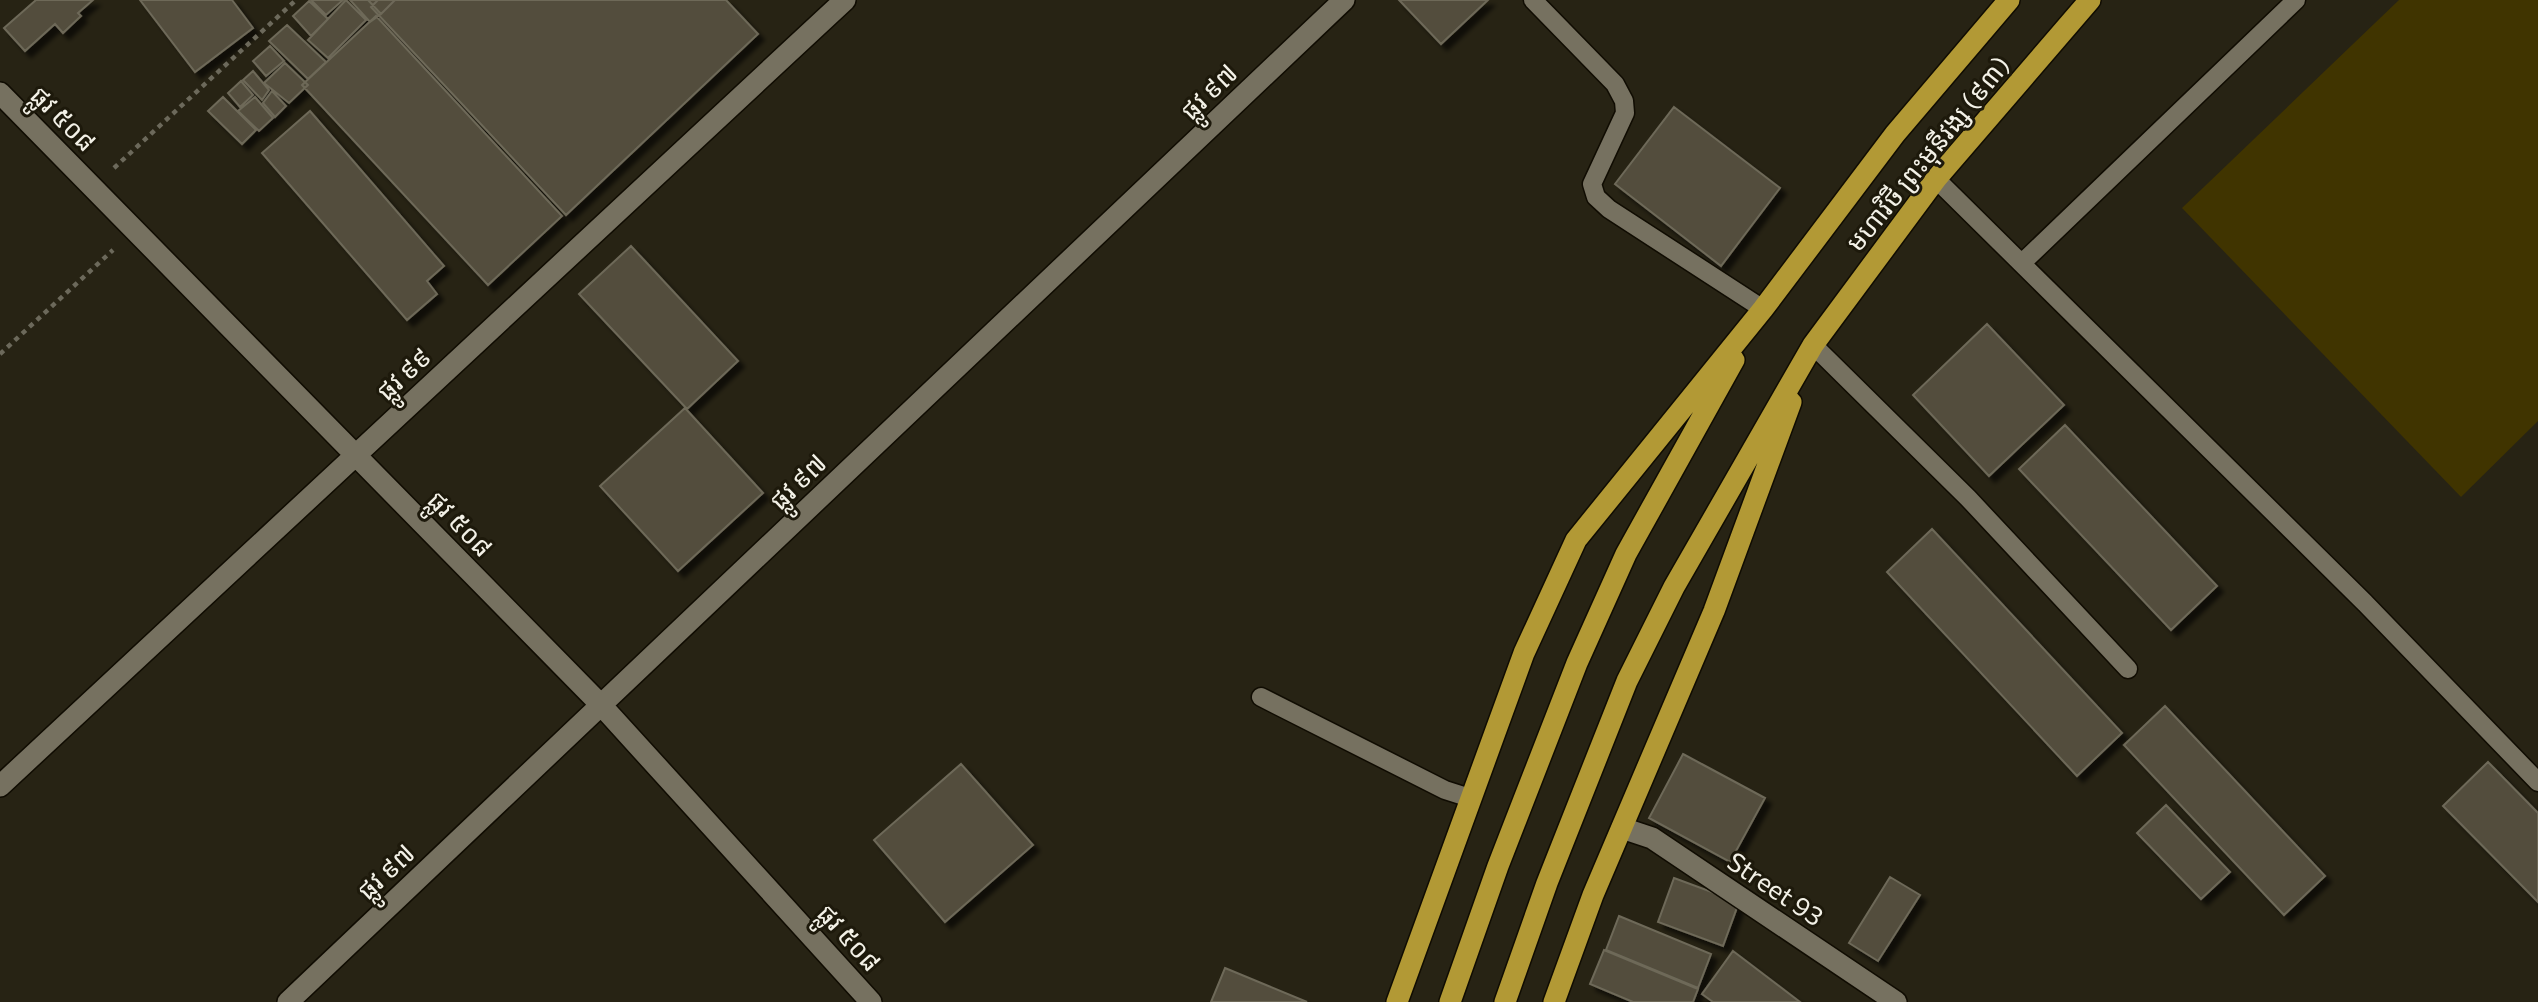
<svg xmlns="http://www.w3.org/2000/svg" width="2538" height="1002" font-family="Commissioner,'Noto Sans Khmer',sans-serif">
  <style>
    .green { fill: #403400 }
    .building { fill: #524e3e; stroke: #6e6959; stroke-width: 2; filter: url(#shadow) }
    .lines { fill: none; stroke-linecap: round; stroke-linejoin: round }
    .lane-casing { stroke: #100c02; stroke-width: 21 }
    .street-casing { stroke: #100c02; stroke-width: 24 }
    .highway-casing { stroke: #100c02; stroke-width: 24 }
    .path { stroke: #6c695b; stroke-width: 4.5; stroke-dasharray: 5 5; stroke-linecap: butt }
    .lane { stroke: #767160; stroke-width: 18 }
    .street { stroke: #767160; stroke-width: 21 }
    .highway { stroke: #b29935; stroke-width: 21 }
    .labels { text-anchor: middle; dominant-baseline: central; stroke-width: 6; stroke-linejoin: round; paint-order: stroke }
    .street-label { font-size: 26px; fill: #f3f1e7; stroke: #1d190b }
  </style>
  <defs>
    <filter id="shadow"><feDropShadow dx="6" dy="6" stdDeviation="2" flood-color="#0009"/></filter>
  </defs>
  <rect width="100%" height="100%" fill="#272314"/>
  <path class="green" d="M2399,0H2538V421L2461,497L2182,208Z"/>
  <path class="building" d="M36,0H93L78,13L81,16L63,33L55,24L25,51L4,28Z
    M140,0H232L253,28L195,72Z
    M311,0H343L326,15Z
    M346,0L366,20L328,58L308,40Z
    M350,0H368L381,14L370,22Z
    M368,0H395L381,14Z
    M378,0H726L758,34L566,215L371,7Z
    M1399,0H1488L1441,44Z
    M309,1L328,19L311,36L293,16Z
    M376,16L562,216L488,285L302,85Z
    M287,25L326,62L308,79L269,41Z
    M270,46L284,61L266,76L253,61Z
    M285,63L308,85L289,103L264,83Z
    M253,71L269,90L262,100L243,80Z
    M241,81L253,95L240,107L228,93Z
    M272,91L286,106L275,117L263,103Z
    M223,97L256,130L242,144L208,111Z
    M255,97L273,118L259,131L238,111Z
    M1674,107L1780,188L1721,266L1615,184Z
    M310,111L444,266L427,281L437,294L407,320L262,153Z
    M631,246L738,361L687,409L579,294Z
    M1987,324L2064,405L1989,476L1913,395Z
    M685,408L763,493L678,571L600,486Z
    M2065,425L2217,586L2171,630L2019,469Z
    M1932,529L2122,733L2077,776L1887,572Z
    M2165,706L2325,876L2284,915L2124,745Z
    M1683,754L1765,798L1730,862L1649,818Z
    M2488,762L2538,813V902L2443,806Z
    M961,764L1033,845L945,922L874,840Z
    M2166,805L2230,872L2201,899L2137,833Z
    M1890,877L1920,895L1878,961L1849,943Z
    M1674,878L1739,902L1723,946L1658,922Z
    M1619,916L1711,954L1698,988L1606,950Z
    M1604,950L1698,989L1693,1002H1633L1590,984Z
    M1733,951L1800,1002H1713L1702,994Z
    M1225,968L1307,1002H1211Z"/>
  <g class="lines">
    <g class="lane-casing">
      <path id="lane" d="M1533,0L1615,84L1624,101L1625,113L1592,184L1596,197L1609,209L1763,309
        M1936,179L2365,603L2538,782
        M2023,262L2296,0
        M1813,345L1968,498L2128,669
        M1261,697L1445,790L1470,798"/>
    </g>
    <g class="street-casing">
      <path id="street" d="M0,93L602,706L871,1002
        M0,786L845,0
        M1622,828L1652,838L1896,1002
        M288,1002L1344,0"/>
    </g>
    <g class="highway-casing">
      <path id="highway" d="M1397,1002L1524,653L1576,540L1763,309L1895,134L2009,0
        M1450,1002L1498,866L1577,663L1626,554L1734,360
        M1505,1002L1547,883L1627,681L1674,587L1813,345L1936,179L2090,0
        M1554,1002L1593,895L1714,611L1791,402"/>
    </g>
    <path class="path" d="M114,168L296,0
      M0,354L113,250"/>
    <use href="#lane" class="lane"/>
    <use href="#street" class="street"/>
    <use href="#highway" class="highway"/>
  </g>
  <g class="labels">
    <g class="street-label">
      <text transform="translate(1208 91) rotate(-44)">ផ្លូវ ៩៧</text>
      <text transform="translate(64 118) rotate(45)">ផ្លូវ ៥០៨</text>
      <text transform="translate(1927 153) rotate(-51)">មហាវិថី ព្រះមុនីវង្ស (៩៣)</text>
      <text transform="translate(403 373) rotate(-43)">ផ្លូវ ៩៩</text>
      <text transform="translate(797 481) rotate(-44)">ផ្លូវ ៩៧</text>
      <text transform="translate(461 523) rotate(46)">ផ្លូវ ៥០៨</text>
      <text transform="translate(385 871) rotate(-43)">ផ្លូវ ៩៧</text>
      <text transform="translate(1776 888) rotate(34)">Street 93</text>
      <text transform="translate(850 937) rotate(48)">ផ្លូវ ៥០៨</text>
    </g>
  </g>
</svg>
